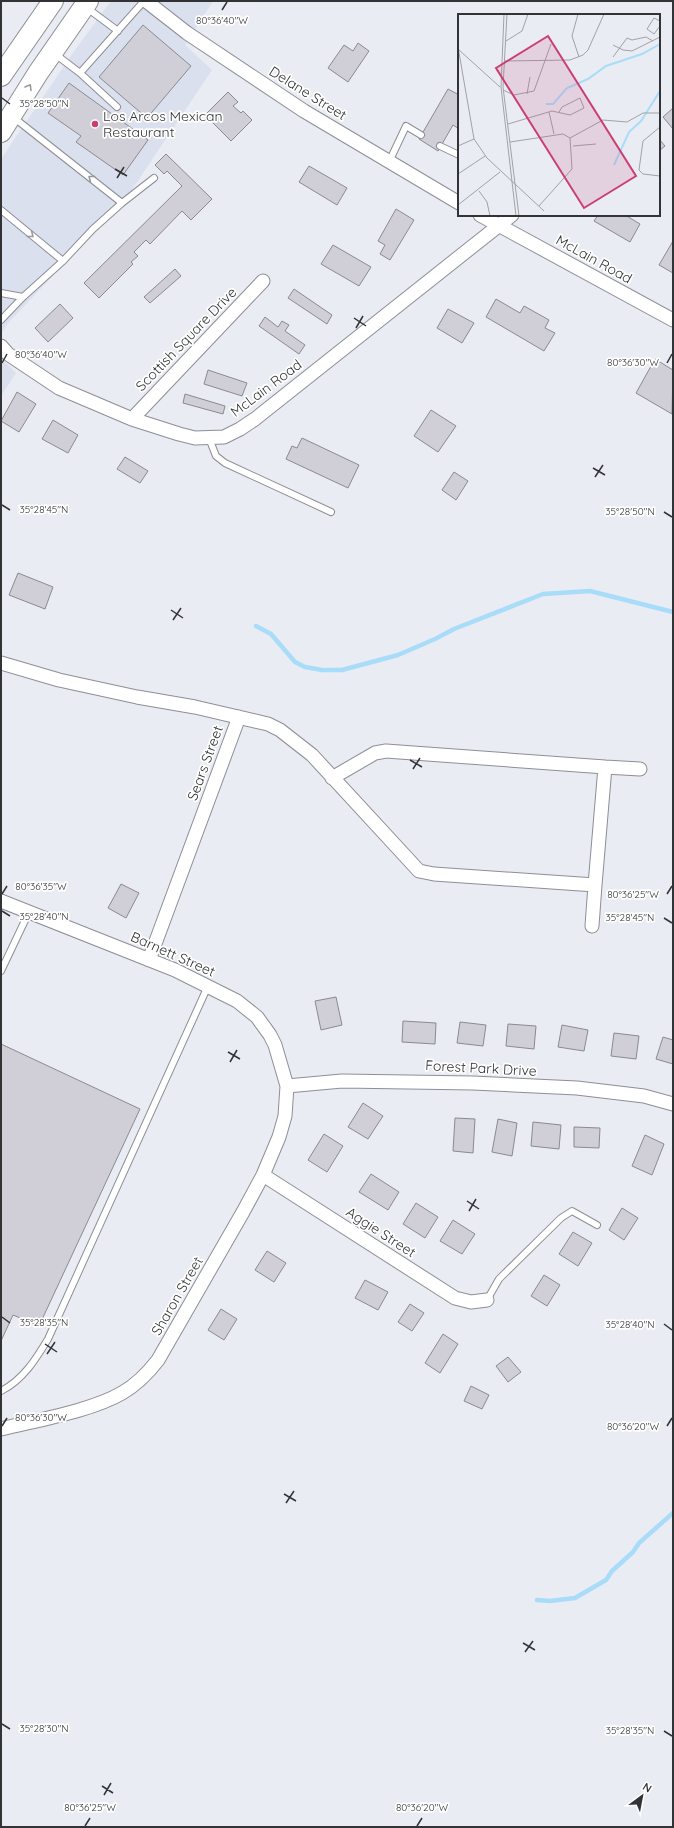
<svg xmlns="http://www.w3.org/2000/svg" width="674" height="1828" font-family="Quicksand,sans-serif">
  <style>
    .built { fill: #dbe0ee }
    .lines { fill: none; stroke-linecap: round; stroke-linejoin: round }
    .stream { stroke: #a9dcf9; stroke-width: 4.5 }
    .building { fill: #d0cfd7; stroke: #8a8a90 }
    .service-casing { stroke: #8d8f96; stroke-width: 8 }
    .minor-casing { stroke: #8d8f96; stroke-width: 15 }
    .primary-casing { stroke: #8d8f96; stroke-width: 22 }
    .service { stroke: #fff; stroke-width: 6 }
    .minor { stroke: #fff; stroke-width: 13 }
    .primary { stroke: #fff; stroke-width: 20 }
    .oneway { stroke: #98999a }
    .ticks { fill: none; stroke: #323335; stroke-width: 1.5 }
    .poi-dot { fill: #cb3f70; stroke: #fff; stroke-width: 1.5 }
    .labels { text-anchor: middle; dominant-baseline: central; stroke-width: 3.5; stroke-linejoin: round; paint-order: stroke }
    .street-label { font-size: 14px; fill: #323335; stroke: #fff }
    .poi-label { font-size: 14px; fill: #323335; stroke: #fff; text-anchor: start }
    .inset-river { fill: none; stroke: #a9dcf9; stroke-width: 2 }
    .inset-road { fill: none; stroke: #a0a2a7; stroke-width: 1 }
    .view { fill: #cb3f70; fill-opacity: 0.15; stroke: #cb3f70; stroke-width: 2 }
    .inset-edge { fill: none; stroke: #323335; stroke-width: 2 }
    .ticks-label { font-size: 10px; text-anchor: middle; fill: #323335; stroke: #fff; stroke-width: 3.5; stroke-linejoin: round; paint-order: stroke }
  </style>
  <rect width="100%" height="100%" fill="#e9ecf3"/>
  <path class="built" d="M111,1H213L185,45L212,70L125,200L9,322L1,333V159L75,50Z
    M1,358L16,373L1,396Z"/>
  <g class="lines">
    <path class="stream" d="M256,626L271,634L295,662L305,667L322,670H342L398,655L435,639L454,629L543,594L590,591L673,612
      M537,1600L550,1601L575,1598L606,1580L612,1571L633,1552L639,1543L673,1513"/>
  </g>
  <path class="building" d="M143,25L191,66L147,118L99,77Z
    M358,43L369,51L348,82L328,68L344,45L353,51Z
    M69,83L148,140L123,175L76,142L81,136L48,113Z
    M448,89L459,95V129L453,125L438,151L419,139Z
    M228,92L238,102L233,106L241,113L243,111L252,120L231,141L205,115Z
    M673,108V129L663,117Z
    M659,139L665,146L659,151Z
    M166,154L212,199L191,220L182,211L150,244L146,240L134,252L138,256L131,262L133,264L99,298L84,283L182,186L167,171L164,174L155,165Z
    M309,166L347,188L337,205L299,182Z
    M396,209L414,220L390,260L380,254L385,245L378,241Z
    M598,215H625L640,224L630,242L594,221Z
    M673,241V273L659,265Z
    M333,245L371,267L359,286L321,264Z
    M175,269L181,276L150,303L144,297Z
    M294,289L332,315L327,324L288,298Z
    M496,299L520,313L524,306L549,320L545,328L555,333L544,351L486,317Z
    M60,304L73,318L48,342L35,328Z
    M448,309L474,323L462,343L437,328Z
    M265,317L278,327L282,321L289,325L285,331L305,345L299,354L259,326Z
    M655,359L673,370L672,414L636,393Z
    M208,370L247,383L242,396L204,384Z
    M17,392L36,404L19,432L1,421Z
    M185,394L225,406L223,414L183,403Z
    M431,410L456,426L438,452L414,436Z
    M53,420L78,435L68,453L42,439Z
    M302,438L359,465L348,488L286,459L292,446L297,448Z
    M125,457L148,471L140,483L117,469Z
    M454,472L468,481L456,500L442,490Z
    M18,573L53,587L45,609L9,595Z
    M121,884L139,893L126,918L108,908Z
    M336,997L342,1025L321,1030L315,1001Z
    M403,1021L436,1023L435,1044L402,1042Z
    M460,1022L486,1025L483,1046L457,1043Z
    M508,1024L536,1026L534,1049L506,1046Z
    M562,1025L588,1030L584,1051L558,1047Z
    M614,1033L639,1036L636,1059L611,1056Z
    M663,1037L673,1040V1064L656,1059Z
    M1,1044L140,1109L39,1326L13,1315L1,1341Z
    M363,1103L383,1116L368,1139L348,1127Z
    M455,1118L475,1119L473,1153L453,1151Z
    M498,1119L517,1123L512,1156L492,1152Z
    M533,1122L561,1125L559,1149L531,1146Z
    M574,1127L600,1128L599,1148L574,1147Z
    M324,1134L343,1146L327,1172L308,1160Z
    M645,1135L664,1144L652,1175L632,1166Z
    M371,1174L399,1192L388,1210L359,1192Z
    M416,1203L438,1217L425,1238L403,1224Z
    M622,1208L638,1218L624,1240L609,1230Z
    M453,1220L475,1234L462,1254L440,1241Z
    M573,1232L592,1243L578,1266L559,1254Z
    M267,1251L286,1263L274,1282L255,1270Z
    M544,1275L560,1285L547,1306L531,1296Z
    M365,1280L388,1292L378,1310L355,1298Z
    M410,1304L424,1313L412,1331L398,1322Z
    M221,1309L237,1319L224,1340L208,1330Z
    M443,1334L458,1344L440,1373L425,1363Z
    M508,1357L521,1372L508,1382L496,1366Z
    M471,1386L489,1395L482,1409L464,1401Z"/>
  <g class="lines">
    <g class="service-casing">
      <path id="service" d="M87,8L118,31
        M55,54L80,73L144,1
        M80,73L117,107
        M13,117L122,203
        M440,146L459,155
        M389,162L406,126L421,135
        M1,210L63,261
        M1,293L23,297
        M1,320L23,297L63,261L93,229L122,203L154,178
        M209,438L216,456L225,463L331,512
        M1,971L29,912
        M487,1300L499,1279L561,1218L572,1211L597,1225
        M1,1391C23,1380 36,1359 48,1339L208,986"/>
    </g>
    <g class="minor-casing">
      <path id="minor" d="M146,1L187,33L304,111L459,203
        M480,215L673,320
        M1,346L8,354L59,388L132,419L179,434L195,438L224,437L240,429L255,419L512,215
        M132,419L263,281
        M1,663L59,680L137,697L195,707L268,724L280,730L312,755L419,871L434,874L595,885L605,767L386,751L375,753L332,778
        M605,767L640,769
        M1,901L175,970L237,1001L257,1017L270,1035L275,1045L287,1086L285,1116L279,1137L263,1175L243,1212L158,1360C148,1373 136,1385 122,1393C91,1411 37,1420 1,1429
        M592,926L595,885
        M149,960L239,717
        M287,1086L342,1081L473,1083L577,1088L644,1096L673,1104
        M263,1175L455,1298L471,1302L487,1300"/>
    </g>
    <g class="primary-casing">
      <path id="primary" d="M1,76L53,1
        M1,132L38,73L88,1"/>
    </g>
    <use href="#service" class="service"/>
    <use href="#minor" class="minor"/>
    <use href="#primary" class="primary"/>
  </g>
  <defs><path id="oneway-chevron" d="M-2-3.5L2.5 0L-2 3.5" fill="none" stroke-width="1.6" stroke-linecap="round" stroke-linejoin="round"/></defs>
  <g class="oneway">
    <use href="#oneway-chevron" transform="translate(29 87) rotate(-59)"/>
    <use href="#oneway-chevron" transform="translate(91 178) rotate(-142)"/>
    <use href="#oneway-chevron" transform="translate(31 235) rotate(39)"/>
  </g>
  <path class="ticks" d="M222,10L227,2M2,98L10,104M115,169L127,176M117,178L124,167M354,318L366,326M356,328L363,316M2,363L7,354M667,363L672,354M593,468L605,475M595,477L603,465M2,505L10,510M664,512L672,517M171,610L183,618M173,620L181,608M410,760L422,767M413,769L420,758M2,894L7,886M667,894L672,886M2,911L10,916M664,918L672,923M228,1052L240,1059M230,1062L237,1050M467,1201L479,1209M469,1211L476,1199M2,1317L10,1323M664,1324L672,1330M45,1344L57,1352M47,1354L55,1342M2,1426L7,1418M667,1426L672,1418M284,1494L296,1501M286,1503L294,1491M523,1643L535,1650M525,1652L533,1641M2,1724L10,1729M664,1731L672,1736M102,1786L113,1793M104,1795L111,1783M85,1826L90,1818M417,1826L422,1818"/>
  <circle class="poi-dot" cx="95" cy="124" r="4"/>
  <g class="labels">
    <g class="street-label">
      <text transform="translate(308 93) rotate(32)">Delane Street</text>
      <text transform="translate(594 259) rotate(29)">McLain Road</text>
      <text transform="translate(186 339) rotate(-46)">Scottish Square Drive</text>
      <text transform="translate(266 388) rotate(-37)">McLain Road</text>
      <text transform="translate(205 763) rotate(-70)">Sears Street</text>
      <text transform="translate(173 954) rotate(24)">Barnett Street</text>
      <text transform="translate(481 1068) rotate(3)">Forest Park Drive</text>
      <text transform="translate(381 1232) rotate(33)">Aggie Street</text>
      <text transform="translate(177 1296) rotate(-60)">Sharon Street</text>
    </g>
    <g class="poi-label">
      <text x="103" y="116">Los Arcos Mexican<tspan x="103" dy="16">Restaurant</tspan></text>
    </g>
  </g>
  <g transform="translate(458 14)">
    <rect width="202" height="202" fill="#e9ecf3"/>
    <path class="inset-river" d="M88,90H95L109,74L130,65L148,52L184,40L202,30M156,151L171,118L183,107L202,77"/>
    <path class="inset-road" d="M46,0L43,73L58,202M49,0L45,73L61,202M120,0L114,22L121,43M202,7L196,4L189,15L196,20L202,12M48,27L64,17L70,0M155,31L165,36L174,37L202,23M0,33L16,125L29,144L86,197M1,36L42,73M155,43L169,24L174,26L188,23L195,27M46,47L112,46L125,41L130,36L146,0M45,76L56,81L76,77L93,30M69,80L72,63M91,98L96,120M50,110L94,97L112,101L126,94L122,84L104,93L101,98M202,113L185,127L181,156L185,160L202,162M112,124L145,106L169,108L185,99H202M52,128L105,120L112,124M0,132L16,125M115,132L138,130M0,160L27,142M21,177L29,188L32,202M0,191L42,158M81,192L114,155L112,124"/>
    <path class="view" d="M90,22L178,162L126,194L38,54Z"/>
    <rect width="202" height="202" class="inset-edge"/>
  </g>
  <g class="ticks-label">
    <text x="222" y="24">80°36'40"W</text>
    <text x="44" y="107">35°28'50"N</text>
    <text x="41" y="358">80°36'40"W</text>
    <text x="633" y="366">80°36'30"W</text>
    <text x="44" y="513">35°28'45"N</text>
    <text x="630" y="515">35°28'50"N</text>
    <text x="41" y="890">80°36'35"W</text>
    <text x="633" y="898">80°36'25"W</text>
    <text x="44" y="920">35°28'40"N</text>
    <text x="630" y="921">35°28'45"N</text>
    <text x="44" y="1326">35°28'35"N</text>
    <text x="630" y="1328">35°28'40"N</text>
    <text x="41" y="1421">80°36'30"W</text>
    <text x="633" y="1430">80°36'20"W</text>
    <text x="44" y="1732">35°28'30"N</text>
    <text x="630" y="1734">35°28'35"N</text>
    <text x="90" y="1811">80°36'25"W</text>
    <text x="422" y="1811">80°36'20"W</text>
  </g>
  <rect width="674" height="1828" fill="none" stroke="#323335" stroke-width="4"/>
  <g transform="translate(642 1796) rotate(32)" stroke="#ffffff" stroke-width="3" paint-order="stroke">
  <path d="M0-3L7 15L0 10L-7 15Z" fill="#323335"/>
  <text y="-6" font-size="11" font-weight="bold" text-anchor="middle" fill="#323335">N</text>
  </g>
</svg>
